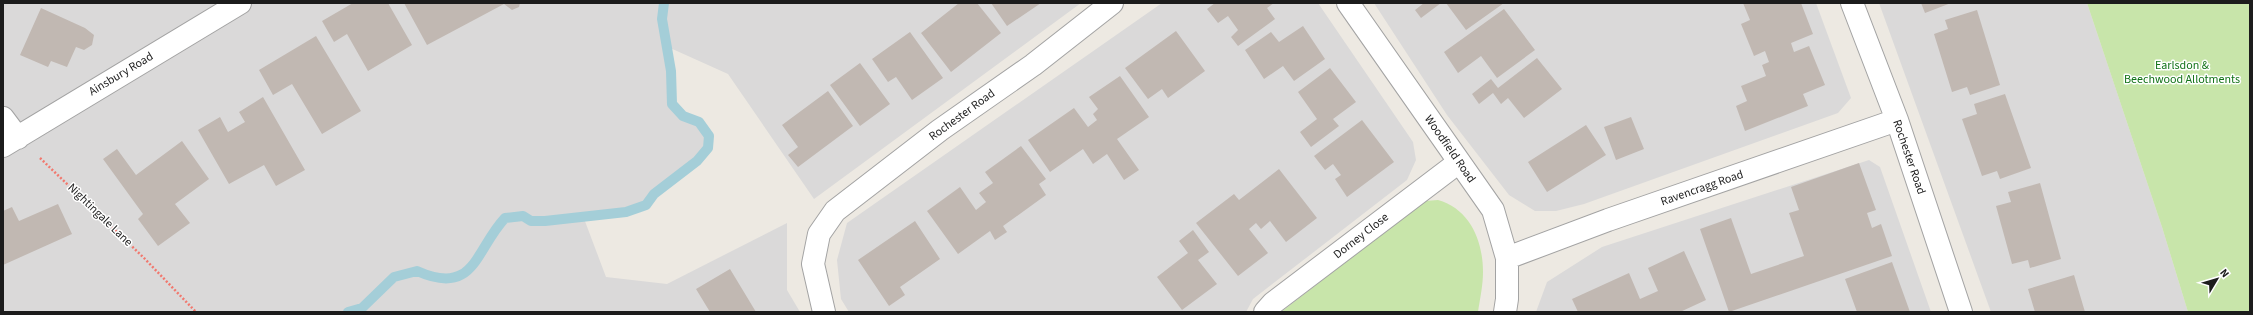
<svg xmlns="http://www.w3.org/2000/svg" width="2253" height="315" font-family="'Source Sans 3',sans-serif">
  <style>
    .residential { fill: #dad9d9 }
    .grass { fill: #c8e5aa }
    .lines { fill: none; stroke-linecap: round; stroke-linejoin: round }
    .stream { stroke: #a4ced8; stroke-width: 10 }
    .building { fill: #c1b8b2 }
    .minor-casing { stroke: #a3a3a3; stroke-width: 24 }
    .path { stroke: #f1786e; stroke-width: 2.5; stroke-dasharray: 2 2; stroke-linecap: butt }
    .minor { stroke: #fff; stroke-width: 22 }
    .labels { text-anchor: middle; dominant-baseline: central; stroke-width: 3; stroke-linejoin: round; paint-order: stroke }
    .park-label { font-size: 12px; fill: #117217; stroke: #fff }
    .street-label { font-size: 12px; fill: #1c1c1c; stroke: #fff }
  </style>
  <rect width="100%" height="100%" fill="#ede9e2"/>
  <path class="residential" d="M3,3H1081L814,199L728,74L668,47L671,71L672,104L683,116L699,122L709,136L708,148L697,161L654,194L646,205L626,212L583,216L606,277L667,284L787,223V290L800,312H3Z
    M1162,3H1318L1413,142L1416,160L1407,180L1253,299L1246,312H849L841,299L837,260L847,223Z
    M1374,3H1816L1851,98L1838,113L1584,204L1556,211H1535L1509,195L1447,115Z
    M1879,3H2087L2162,227L2188,312H1991Z
    M1869,160L1880,167L1931,312H1536L1547,282L1602,247Z"/>
  <path class="grass" d="M2087,3H2250V312H2188L2162,227Z
    M1438,200C1470,209 1483,241 1483,272C1483,285 1480,299 1478,312H1281L1425,201Z"/>
  <g class="lines">
    <path class="stream" d="M348,312L362,308L394,277L417,271C475,297 475,250 505,218L523,216L531,221H545L626,212L646,205L654,194L697,161L708,148L709,136L699,122L683,116L672,104L671,71L662,19L664,3"/>
  </g>
  <path class="building" d="M353,3H388L412,45L368,71L347,34L334,42L322,21Z
    M404,3H520L519,7L512,10L504,4L427,45Z
    M959,3H977L1001,33L951,72L921,33Z
    M991,3H1041L1007,26Z
    M1215,3H1274L1267,8L1275,19L1238,46L1231,37L1238,30L1228,16L1218,23L1207,9Z
    M1424,3H1441L1421,18L1415,10Z
    M1446,3H1504L1466,30Z
    M1743,3H1801L1813,34L1791,43L1794,52L1809,46L1825,85L1803,94L1808,106L1745,131L1736,106L1747,101L1741,86L1766,76L1762,65L1769,62L1765,51L1754,56L1741,24L1750,20Z
    M1921,3H1951L1925,13Z
    M41,8L85,28L94,35L92,45L84,50L76,47L67,67L51,61L48,67L20,55Z
    M1504,9L1535,50L1497,78L1481,56L1458,73L1444,52Z
    M1977,10L2000,85L1970,95L1967,87L1952,92L1934,34L1948,29L1945,20Z
    M1303,26L1325,59L1294,81L1283,66L1264,79L1245,50L1271,32L1279,42Z
    M1176,31L1205,71L1168,98L1162,89L1148,99L1125,68Z
    M910,32L943,78L912,100L896,77L888,82L872,59Z
    M316,36L361,111L322,134L292,84L273,95L259,70Z
    M1537,58L1562,89L1524,118L1508,98L1501,104L1493,93L1479,104L1472,94L1491,79L1498,88Z
    M860,63L890,104L860,126L830,85Z
    M1330,68L1356,102L1333,119L1339,126L1311,147L1300,132L1317,119L1298,92Z
    M1120,76L1149,117L1117,139L1139,170L1124,180L1107,154L1093,164L1083,149L1050,172L1028,140L1074,108L1088,127L1097,120L1093,114L1098,109L1089,97Z
    M828,91L853,126L798,167L788,155L798,147L782,125Z
    M2005,94L2031,168L2000,179L1997,171L1982,176L1962,119L1977,114L1974,104Z
    M263,97L305,170L276,186L264,165L229,184L198,130L220,117L228,132L245,122L239,112Z
    M1631,117L1644,149L1616,160L1604,127Z
    M1362,120L1394,162L1347,197L1335,179L1341,175L1333,164L1325,170L1314,156Z
    M1586,125L1606,155L1547,192L1528,162Z
    M182,141L209,179L175,204L190,223L158,246L138,219L143,214L103,159L117,149L136,175Z
    M1021,146L1046,179L1039,184L1046,195L1003,226L1007,232L995,240L990,231L958,254L927,211L960,187L976,210L986,202L979,193L993,183L985,172Z
    M1859,163L1876,210L1867,213L1872,228L1881,224L1892,256L1729,312L1700,229L1731,218L1751,274L1804,256L1789,213L1799,210L1791,187Z
    M1279,169L1317,218L1286,242L1270,221L1261,229L1256,223L1249,229L1268,253L1238,276L1196,223L1234,194L1239,200Z
    M2040,183L2061,259L2030,268L2028,260L2012,264L1996,206L2011,202L2008,192Z
    M58,204L72,234L3,265V211L12,207L19,221Z
    M915,221L940,259L900,287L905,295L889,306L858,260Z
    M1193,230L1209,252L1198,260L1217,284L1182,310L1157,277L1188,253L1179,241Z
    M1684,251L1706,300L1680,312H1578L1572,299L1629,273L1640,299L1658,291L1648,268Z
    M1892,262L1910,312H1857L1845,279Z
    M730,269L756,312H710L696,289Z
    M2074,275L2085,312H2035L2028,289Z"/>
  <g class="lines">
    <g class="minor-casing">
      <path id="minor" d="M1348,3L1493,210L1507,258V299L1505,312
        M1852,3L1897,120L1961,312
        M3,118L18,138
        M3,146L240,3
        M1507,258L1608,220L1897,120
        M824,312L813,264L819,234L835,211L940,130L1033,65L1112,3
        M1265,312L1273,303L1459,162"/>
    </g>
    <path class="path" d="M40,158L144,258L196,312"/>
    <use href="#minor" class="minor"/>
  </g>
  <g class="labels">
    <g class="park-label">
      <text x="2182" y="65">Earlsdon &amp;<tspan x="2182" dy="14">Beechwood Allotments</tspan></text>
    </g>
    <g class="street-label">
      <text transform="translate(121 74) rotate(-31)">Ainsbury Road</text>
      <text transform="translate(962 115) rotate(-36)">Rochester Road</text>
      <text transform="translate(1450 149) rotate(55)">Woodfield Road</text>
      <text transform="translate(1909 157) rotate(71)">Rochester Road</text>
      <text transform="translate(1702 188) rotate(-19)">Ravencragg Road</text>
      <text transform="translate(100 215) rotate(44)">Nightingale Lane</text>
      <text transform="translate(1361 236) rotate(-38)">Dorney Close</text>
    </g>
  </g>
  <rect width="2253" height="315" fill="none" stroke="#1c1c1c" stroke-width="8"/>
  <g transform="translate(2217 279) rotate(52)" stroke="#ffffff" stroke-width="3" paint-order="stroke">
  <path d="M0-3L7 15L0 10L-7 15Z" fill="#1c1c1c"/>
  <text y="-6" font-size="11" font-weight="bold" text-anchor="middle" fill="#1c1c1c">N</text>
  </g>
</svg>
